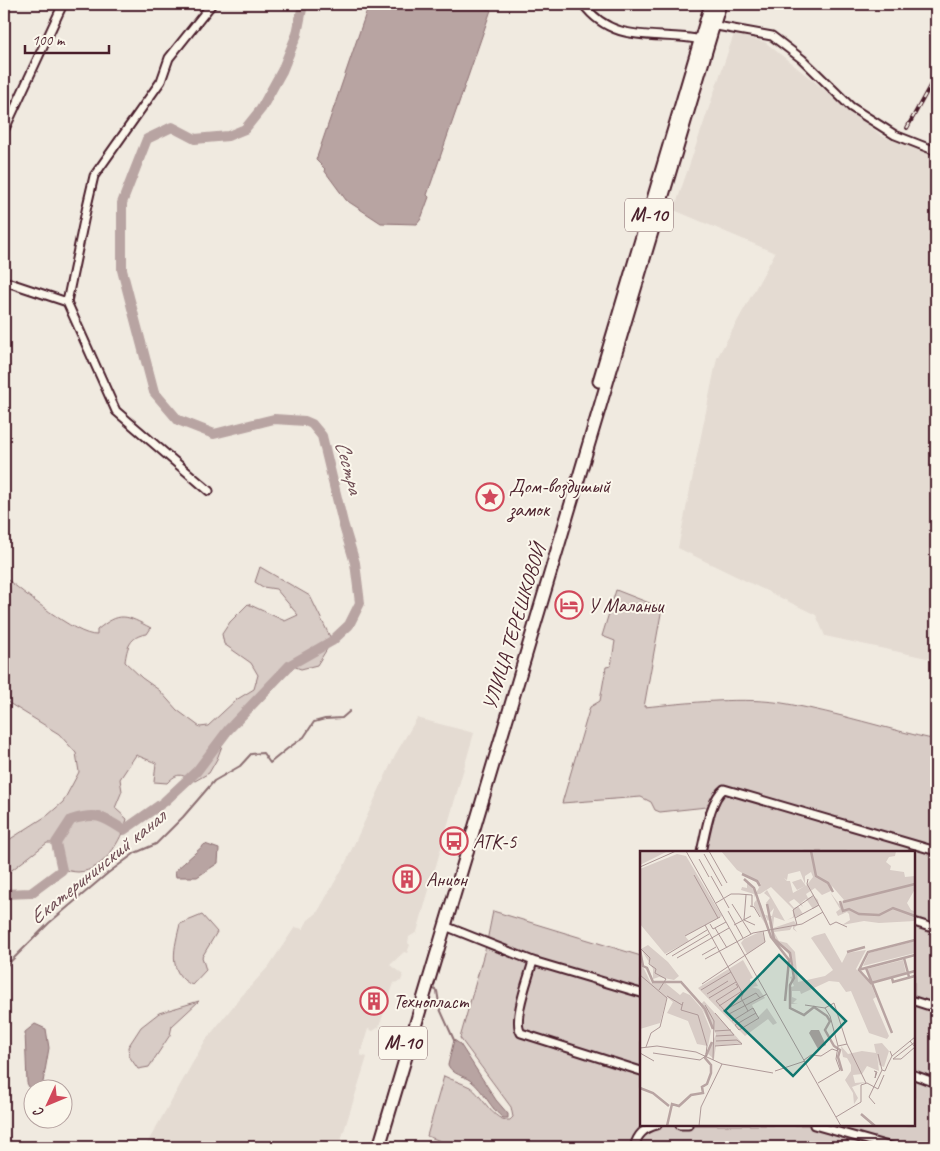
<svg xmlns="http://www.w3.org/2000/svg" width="940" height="1151" font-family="Caveat,sans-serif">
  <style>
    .built { fill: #e4dbd2 }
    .green { fill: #d8ccc6; stroke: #917678 }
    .water { fill: #b8a4a2; stroke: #8c6f72 }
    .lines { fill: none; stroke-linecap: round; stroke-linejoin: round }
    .stream { stroke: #8c6f72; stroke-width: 2 }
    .river { stroke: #b8a4a2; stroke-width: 10 }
    .minor-casing { stroke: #4a1f2b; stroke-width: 11 }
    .trunk-casing { stroke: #4a1f2b; stroke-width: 15 }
    .minor { stroke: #fbf7ec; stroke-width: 7 }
    .trunk { stroke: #fbf7ec; stroke-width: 11 }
    .rail-casing { stroke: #4a1f2b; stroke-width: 4 }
    .rail { stroke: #fbf7ec; stroke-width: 2; stroke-dasharray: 5.5; stroke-linecap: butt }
    .labels { text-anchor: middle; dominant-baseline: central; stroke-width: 4; stroke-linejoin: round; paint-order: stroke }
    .shield { fill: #fbf7ec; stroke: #7f6065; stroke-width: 1 }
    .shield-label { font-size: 19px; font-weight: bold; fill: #4a1f2b }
    .poi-label { font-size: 20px; fill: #4a1f2b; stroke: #fbf7ec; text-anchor: start }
    .street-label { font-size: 20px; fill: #4a1f2b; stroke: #fbf7ec }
    .water-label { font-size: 21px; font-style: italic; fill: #704e55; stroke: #fbf7ec }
    .inset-river { fill: none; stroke: #b8a4a2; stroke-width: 2.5 }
    .inset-road { fill: none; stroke: #ae9998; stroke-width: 1 }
    .view { fill: #0f766e; fill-opacity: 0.15; stroke: #0f766e; stroke-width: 2.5 }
    .inset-edge { fill: none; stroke: #4a1f2b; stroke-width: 2.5 }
  </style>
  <rect width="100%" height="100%" fill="#f0eae0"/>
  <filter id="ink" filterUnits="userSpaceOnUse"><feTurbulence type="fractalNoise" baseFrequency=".02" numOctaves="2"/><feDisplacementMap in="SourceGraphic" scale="10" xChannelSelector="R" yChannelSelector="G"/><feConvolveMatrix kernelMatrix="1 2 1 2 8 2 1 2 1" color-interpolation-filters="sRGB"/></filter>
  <g filter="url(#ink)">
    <path class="built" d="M734,34L765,42L882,136L936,156V660L825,636L816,615L678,548L717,358L775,253L674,210Z
      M417,718L474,733L417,932L409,937L408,943L410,945L407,953L404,952L390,965L403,975L401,981L394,983L379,1027L373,1031L368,1029L360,1055L367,1057L339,1147H145L205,1041L239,999L269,966L295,927L303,929L308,920L317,913L345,864L395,755Z"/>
    <path class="green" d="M260,567L310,596L332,641L317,665L301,669L290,665L228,730L217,759L209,773L195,781C181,775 179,771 167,783L154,782L156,763L136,755L120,779L122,791L115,808L127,819C121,841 104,871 78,872C73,872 67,870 62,870L56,843H47L4,876V843L48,815L63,802L79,772L76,753L59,734L4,700V577C23,591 75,636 97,635V630C120,611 126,615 151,628L147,634C130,636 127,647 125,662L142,678L159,690L177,710L200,727L208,726L236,700L254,689L258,675L251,663L224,644L222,634L230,622L248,604L285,621L298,615L276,589L263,587L255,582Z
      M616,590L662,608L644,707C687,703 745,696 788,704C838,713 887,729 936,740V1147H457L427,1136L444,1076C452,1080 462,1083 470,1087C483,1096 493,1122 510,1120L513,1117L511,1107L460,1038L486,946L493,911L641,956V1125H914V852H704L716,806L660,812L655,810L651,802L641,797L562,803L590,707L600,701L606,667L611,666L615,641L602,636Z
      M202,915L217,932L202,957L206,970L192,985C166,973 175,946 180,924Z
      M199,1001L172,1026L170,1035L149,1067L138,1069L129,1056L128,1047L141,1027L159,1013Z"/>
    <path class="water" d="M369,4H475L491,10L427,195L429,197L421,219L417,224L381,223L346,200L324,170L325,169L316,160Z
      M205,844L219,849L218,863L197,877H176L175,871Z
      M35,1024L46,1029L49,1048L42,1088H32V1093L27,1083L25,1032Z
      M454,1040L460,1044L496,1100L508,1114V1118H503C490,1108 484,1091 471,1081C463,1075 453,1075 448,1065Z"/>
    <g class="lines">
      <path class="stream" d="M4,968L49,923L108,873L135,853L156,844L183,817L214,781L240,766L251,754L263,753L270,763L287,749L304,737L314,722L325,719L342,718L350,711
        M432,988L437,991L440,1009L454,1040"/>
      <path class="river" d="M4,894L31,893L62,870L56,843L71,820C97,812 102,816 124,830L164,802L197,771L228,730L290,665L332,641L349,625L360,603L355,563L343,523L322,436L312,424L305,421L274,419L214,434L178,420L154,392L122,270V203L147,139L172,127L195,139L228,136L245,129L261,109L282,71L297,34L303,4"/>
      <g class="minor-casing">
        <path id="minor" d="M583,4C615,47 659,30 702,40
          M711,25L772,36L802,59L851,107L895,135L936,151
          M4,131L63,4
          M4,281L67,302L116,411L209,491
          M67,302L87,206L94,176L161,81L169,58L212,4
          M701,852C705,836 710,799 724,789L936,851
          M914,922L936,929
          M445,926L533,961L641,993
          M533,961C529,977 512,1020 521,1033L641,1071
          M914,1001L936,1008
          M914,1075L936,1083
          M680,1125H688
          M814,1125L892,1147
          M634,1147C638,1134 643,1129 657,1125"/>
      </g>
      <g class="trunk-casing">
        <path id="trunk" d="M599,381L711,4
          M379,1147L720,4"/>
      </g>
      <use href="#minor" class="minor"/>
      <use href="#trunk" class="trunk"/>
      <g class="rail-casing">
        <path id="rail" d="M907,128L936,75"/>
      </g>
      <use href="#rail" class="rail"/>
    </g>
  </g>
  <defs>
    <g id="sight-ring" transform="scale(1.4375)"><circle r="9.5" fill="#fbf7ec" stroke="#d1495b" stroke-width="1.5"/><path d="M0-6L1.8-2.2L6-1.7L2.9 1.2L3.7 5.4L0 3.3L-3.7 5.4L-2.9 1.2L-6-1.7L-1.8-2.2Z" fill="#d1495b"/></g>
    <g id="hotel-ring" transform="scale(1.4375)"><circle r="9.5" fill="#fbf7ec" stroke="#d1495b" stroke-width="1.5"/><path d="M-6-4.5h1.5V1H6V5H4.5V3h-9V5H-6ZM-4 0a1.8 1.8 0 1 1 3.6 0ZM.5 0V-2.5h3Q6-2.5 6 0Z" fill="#d1495b"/></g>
    <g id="bus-ring" transform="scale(1.4375)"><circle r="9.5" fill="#fbf7ec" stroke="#d1495b" stroke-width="1.5"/><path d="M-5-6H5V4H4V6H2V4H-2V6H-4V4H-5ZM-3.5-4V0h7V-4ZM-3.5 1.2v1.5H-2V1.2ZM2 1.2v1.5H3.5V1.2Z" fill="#d1495b"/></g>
    <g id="building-ring" transform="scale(1.4375)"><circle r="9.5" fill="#fbf7ec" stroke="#d1495b" stroke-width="1.5"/><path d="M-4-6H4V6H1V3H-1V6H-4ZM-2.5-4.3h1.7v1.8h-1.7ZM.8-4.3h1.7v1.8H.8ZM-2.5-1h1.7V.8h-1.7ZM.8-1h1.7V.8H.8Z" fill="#d1495b"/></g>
  </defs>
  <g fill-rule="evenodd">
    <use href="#sight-ring" x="490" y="497"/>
    <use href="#hotel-ring" x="569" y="605"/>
    <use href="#bus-ring" x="454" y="841"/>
    <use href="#building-ring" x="407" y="879"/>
    <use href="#building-ring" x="374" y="1001"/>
  </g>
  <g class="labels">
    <g class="shield">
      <rect x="625" y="198.5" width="48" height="33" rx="4"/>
      <rect x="379" y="1026.5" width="48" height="33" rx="4"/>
    </g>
    <g class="shield-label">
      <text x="649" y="215">М-10</text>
      <text x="403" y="1043">М-10</text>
    </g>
    <g class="poi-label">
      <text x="509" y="486">Дом-воздушый<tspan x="509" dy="23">замок</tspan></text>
      <text x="588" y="605">У Маланьи</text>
      <text x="473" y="841">АТК-5</text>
      <text x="426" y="879">Анион</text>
      <text x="393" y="1001">Технопласт</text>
    </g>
    <g class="street-label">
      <text transform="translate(514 627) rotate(-73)">УЛИЦА ТЕРЕШКОВОЙ</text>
    </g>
    <g class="water-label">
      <text transform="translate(349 467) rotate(75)">Сестра</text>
      <text transform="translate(97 867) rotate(-39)">Екатерининский канал</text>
    </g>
  </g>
  <g transform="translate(640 851)">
    <rect width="275" height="275" fill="#f0eae0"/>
    <path d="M0,0H28L0,14ZM81,0H256L255,5L249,6L246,11L251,15L250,19L264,21L265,26L275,25V38L267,52L271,59L275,60V70L239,72L224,70L202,74L210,69L209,63L207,61L198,65L196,61L200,58L190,41L199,53L204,49L192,35L193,39L182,44L175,37L166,43L168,47L174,45L178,49L179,54L173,58L166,48L161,52L163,56L154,48L149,51L154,57L158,55L163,63L147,69L153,66V58L131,36L120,43H115L114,47V52L117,48L121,53L129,79L114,55V43L101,39L102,36L107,37V31L116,42L121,33L97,19ZM160,20L165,33V25L171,21L173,26L166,35L161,28L152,31L157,39L165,35L153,42L150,30H147L144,27L147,29L148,23ZM37,3L46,5L82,65L45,85L49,90L25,103L0,73V18ZM127,39L145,70L134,66L133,77L154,70L157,74L154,77L157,81L153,78V74L150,79L134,81L139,90L147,92L155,101L158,131L185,125L193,119L171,87L174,85L185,82L202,112L207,102L226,99L216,118L231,133L236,146L233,148L249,185L247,188L229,182L211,140L206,141L199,131L189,130L161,143L160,140H152V146L157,148L153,152L158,153H150L149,137L154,135L150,126L154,125L155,119L147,99L139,95L132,85L129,72L132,66L128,70L125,64L132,65L134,57L130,62L126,52L130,47L124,42ZM122,80L125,91L107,103L101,92L104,88ZM275,90V102L223,115L229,102ZM8,94L28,111L39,125L34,129L19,126L13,128V118L1,98ZM103,109L113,127L110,128L111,132L115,130L118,135L112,136L119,138L125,147L112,154L118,166L127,157L137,172L133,174L128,168L105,185L58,137ZM263,109L266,122L231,131L227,118ZM0,110L11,132L23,130L40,144L43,141L50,144L62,158L71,180L68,195L57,193L48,170L27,162L33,151L27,146L20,172L0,178ZM64,150L102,192L76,195L74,208L68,203L76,183L60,154ZM242,192L249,200L244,216L239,214L237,203L239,220L227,215L222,223L213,224L215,232L226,231L212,236L218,247L214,253L213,242L205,229L211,220V214L207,207L203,206L201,195L208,203L222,200L236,202L234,193Z" fill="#d8ccc6" fill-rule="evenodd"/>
    <path d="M171,179H179L186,194L178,198L169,182Z" fill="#b8a4a2"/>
    <path class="inset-river" d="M171,0L176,25L188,32L193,41M102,23L117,30L120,35M104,28L114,37L131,86L149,109L145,150M200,50L203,60L209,58L219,63L239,64L253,57L275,65M203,51L275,33M127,53L134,88L150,102L154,127L150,134V157L164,164L174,156L187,165L190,170L185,179L194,195L200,199L198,206L202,220M275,89L228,101L219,119L231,132L275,120M0,99L3,115L7,117L13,131H41L65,158L73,178M207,101L225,96M264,107L269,126M226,117L252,182M218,119L275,104M252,127L253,131L275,125M0,237L13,242L29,255M221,263L235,275M27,275L32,253L39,255L51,244L63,242L62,236L67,233L71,222V214L65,207L72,191"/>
    <path class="inset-road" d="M46,0L201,275M69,0L87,32M64,3L82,35M59,8L69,26M0,16L36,0M54,24L78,67M71,25L89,57M168,28L167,33L190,74L196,71L207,76M106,44L104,69L115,74M76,52L91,43H99L112,44V55M92,53L111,83M110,55L114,56L120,66M88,60L103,87M155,67L179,54M70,73L73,78L86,71M65,74L103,143L101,147L108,160M94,74L111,65M157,74L153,59L174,44M75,77L87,97M45,85L80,66M0,97L10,107L9,113L16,118L15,122L26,128L19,139M26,104L67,79M62,104L76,96M32,105L69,83M37,107L89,77M65,108L113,82L162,73L183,61M0,124L27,147L20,176L11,182L6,196M62,133L125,91L123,80M61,139L91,121M67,143L88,130M27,145L42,154M69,147L96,131M43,151L41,159L58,164L67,195L66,203M65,154L74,170L73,209M165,154L185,157L194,152L207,193L198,195M79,155L102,140M83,160L116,142L120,147M75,162L94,184M89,163L127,143M92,168L76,150L98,136L96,133M92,170L113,157L118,166L119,167L99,179L95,174L116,162M75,180L91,179M76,185L94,184M207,193L226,232M75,195L102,193L97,189L76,190M0,197L17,195L56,201L82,213L133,222M0,202L14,210M13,202L60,209L67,204M238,203L242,219M252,205L275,186M253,208H261L275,196L270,190M253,208L275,191M164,209L171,204L181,205L192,198L198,200M135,220L165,210M234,220L237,221L235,227L236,221M178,232L200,219L196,208L198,195L190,165L185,157M235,253L229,246L242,219L245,220L248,213L252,205L250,200M196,266L221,251V234L227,232L238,238L244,224M59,275L61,256L82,213"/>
    <path class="view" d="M139,104L206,170L153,225L85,160Z"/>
    <rect width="275" height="275" class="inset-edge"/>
  </g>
  <rect width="940" height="1151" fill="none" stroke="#fbf7ec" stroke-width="20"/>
  <rect x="10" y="10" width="920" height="1131" fill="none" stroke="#4a1f2b" stroke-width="2" filter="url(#ink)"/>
  <g transform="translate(48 1104) rotate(226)"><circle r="24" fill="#fbf7ec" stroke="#b4a19f"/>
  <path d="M0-4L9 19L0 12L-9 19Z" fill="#d1495b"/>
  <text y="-8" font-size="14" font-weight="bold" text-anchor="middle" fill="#4a1f2b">С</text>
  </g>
  <path d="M25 45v8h84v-8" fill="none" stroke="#4a1f2b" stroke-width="2.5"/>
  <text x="32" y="45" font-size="15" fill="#4a1f2b" stroke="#fbf7ec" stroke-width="4" paint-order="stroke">100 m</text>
</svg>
